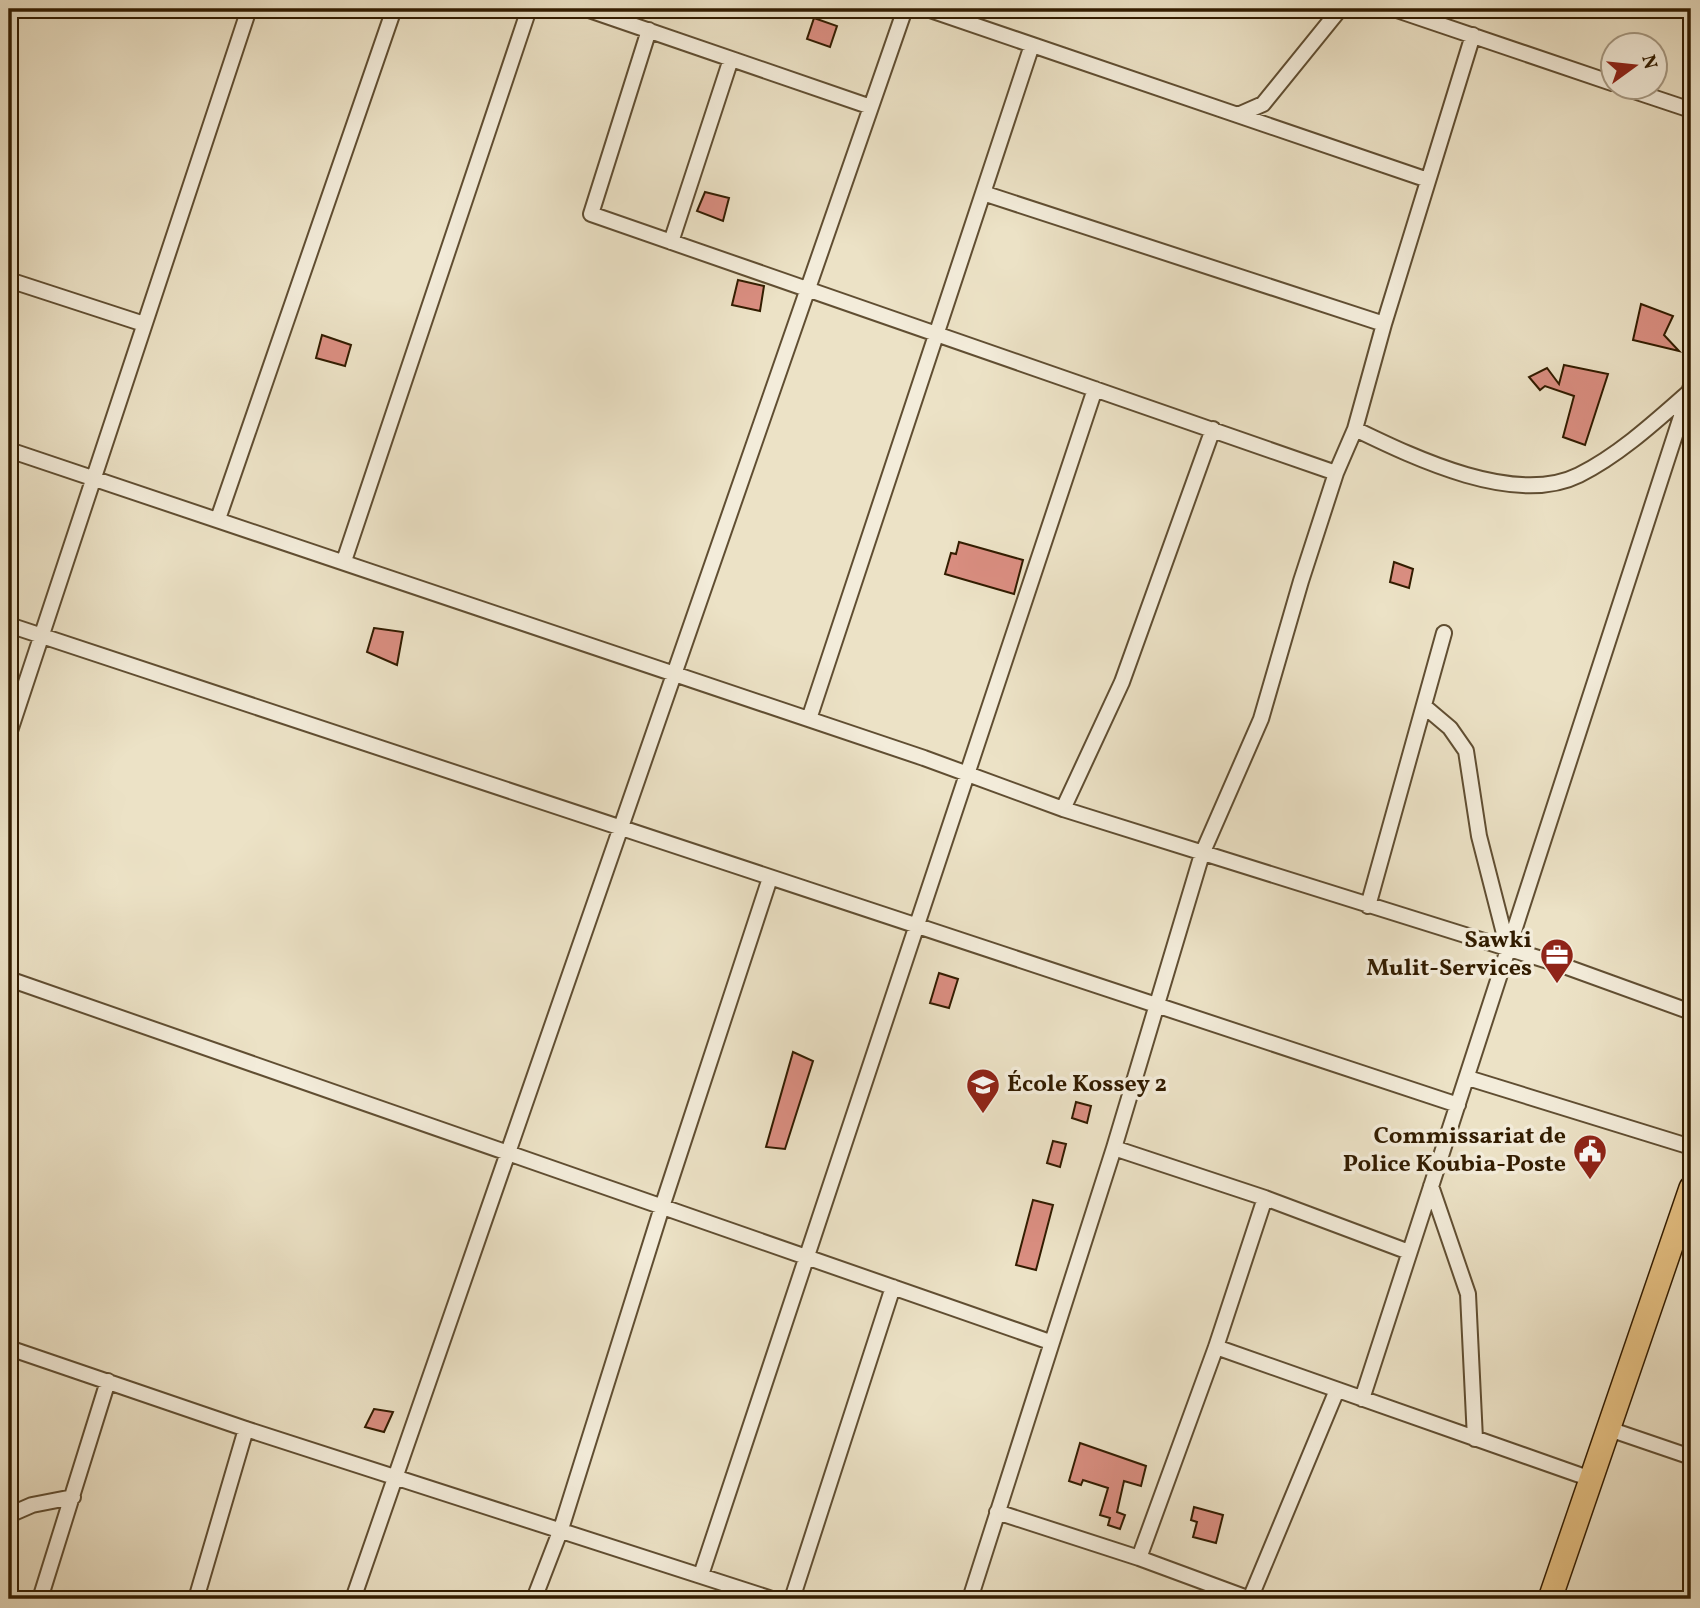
<svg xmlns="http://www.w3.org/2000/svg" width="1700" height="1608" font-family="Vollkorn,serif">
  <style>
    .building { fill: #da8e81; stroke: #321c00; stroke-width: 2 }
    .lines { fill: none; stroke-linecap: round; stroke-linejoin: round }
    .minor-casing { stroke: #604e32; stroke-width: 18 }
    .primary-casing { stroke: #321c00; stroke-width: 26 }
    .minor { stroke: #f3ecda; stroke-width: 14 }
    .primary { stroke: #e6c183; stroke-width: 23 }
    .labels { text-anchor: middle; dominant-baseline: central; stroke-width: 7; stroke-linejoin: round; paint-order: stroke }
    .poi-label { font-size: 24px; font-weight: bold; fill: #321c00; stroke: #f3ecda; text-anchor: end }
  </style>
  <rect width="100%" height="100%" fill="#ece2c6"/>
  <filter id="stains"><feTurbulence type="fractalNoise" baseFrequency=".00286" numOctaves="4"/><feColorMatrix values="0 0 0 0 .2 0 0 0 0 .09 0 0 0 0 .02 0 0 0 .5 -.17"/></filter>
  <radialGradient id="worn" r=".72"><stop offset=".6" stop-color="#630" stop-opacity="0"/><stop offset="1" stop-color="#630" stop-opacity=".3"/></radialGradient>
  <path class="building" d="M814,18L837,26L830,47L807,39Z
    M705,192L729,198L723,221L697,211Z
    M738,280L764,286L760,311L732,305Z
    M1641,304L1673,316L1664,335L1679,351L1633,340Z
    M322,335L351,345L345,366L316,358Z
    M1564,365L1608,374L1585,445L1563,437L1574,396L1545,386L1540,390L1529,377L1547,368L1559,384Z
    M959,542L1023,560L1014,594L945,574L951,553L956,554Z
    M1394,562L1413,569L1409,588L1390,582Z
    M374,628L403,632L397,665L367,652Z
    M939,973L958,979L949,1008L930,1003Z
    M793,1052L813,1061L785,1149L766,1147Z
    M1076,1102L1091,1106L1087,1123L1072,1118Z
    M1053,1141L1066,1144L1060,1167L1047,1163Z
    M1033,1200L1053,1205L1036,1270L1016,1265Z
    M374,1409L393,1412L384,1432L365,1427Z
    M1080,1443L1146,1466L1141,1486L1124,1481L1117,1512L1125,1515L1120,1529L1108,1525L1110,1518L1100,1515L1108,1488L1083,1480L1081,1485L1069,1481Z
    M1194,1507L1223,1515L1216,1543L1193,1537L1197,1522L1191,1520Z"/>
  <g class="lines">
    <g class="minor-casing">
      <path id="minor" d="M586,9L871,107
        M927,9L1428,180
        M1394,9L1612,83
        M649,30L591,214L1336,473
        M1625,88L1691,110
        M1238,115L1263,104L1340,9
        M983,193L1384,324
        M671,242L731,59
        M9,280L144,324
        M1355,429C1413,457 1515,507 1579,475C1619,455 1655,422 1689,392
        M9,450L924,758L1063,809L1564,966L1691,1012
        M218,519L394,9
        M344,561L529,9
        M9,625L1458,1105
        M1424,706L1450,728L1466,751L1479,836L1508,949
        M809,719L1032,45
        M9,734L249,9
        M1063,809L1122,682L1213,429
        M1368,906L1444,633
        M9,979L1050,1342
        M1468,1078L1691,1147
        M1114,1148L1265,1198L1409,1252
        M1431,1186L1468,1294L1475,1439
        M1216,1347L1591,1479
        M9,1348L246,1429L772,1599
        M1362,1399L1691,386
        M1609,1429L1691,1457
        M997,1512L1139,1558L1250,1599
        M9,1515L32,1505L73,1497
        M1139,1558L1216,1347L1265,1198
        M701,1575L1095,389
        M40,1599L108,1381
        M196,1599L246,1429
        M353,1599L905,9
        M534,1599L561,1529L662,1207L770,878
        M792,1599L893,1287
        M970,1599L1114,1148L1202,854L1261,719L1301,581L1336,473L1355,429L1384,324L1473,35
        M1250,1599L1337,1390"/>
    </g>
    <g class="primary-casing">
      <path id="primary" d="M1550,1599L1691,1188"/>
    </g>
    <use href="#minor" class="minor"/>
    <use href="#primary" class="primary"/>
  </g>
  <defs>
    <g id="office-pin" transform="scale(1.75)"><path d="M0 17L-7.5 6A9.5 9.5 0 1 1 7.5 6Z" fill="#8f2418" stroke="#f3ecda"/><path d="M-6-3h4V-5.5h4V-3h4V5H-6ZM-1-4.5V-3h2v-1.5ZM-6 0V1H6V0Z" fill="#fff"/></g>
    <g id="school-pin" transform="scale(1.75)"><path d="M0 17L-7.5 6A9.5 9.5 0 1 1 7.5 6Z" fill="#8f2418" stroke="#f3ecda"/><path d="M0-5L7-2L0 1L-7-2ZM-4 1L0 2.5L4 1V4Q0 6-4 4Z" fill="#fff"/></g>
    <g id="civic-pin" transform="scale(1.75)"><path d="M0 17L-7.5 6A9.5 9.5 0 1 1 7.5 6Z" fill="#8f2418" stroke="#f3ecda"/><path d="M-.6-6.5H3V-4.5H.6V-3L4-1V1h2V6H-6V1h2V-1L-.6-3ZM-1.2 2.5V6h2.4V2.5Z" fill="#fff"/></g>
  </defs>
  <g fill-rule="evenodd">
    <use href="#office-pin" x="1557" y="955"/>
    <use href="#school-pin" x="983" y="1085"/>
    <use href="#civic-pin" x="1590" y="1151"/>
  </g>
  <g class="labels">
    <g class="poi-label">
      <text x="1532" y="941">Sawki<tspan x="1532" dy="28">Mulit-Services</tspan></text>
      <text x="1007" y="1085" text-anchor="start">École Kossey 2</text>
      <text x="1566" y="1137">Commissariat de<tspan x="1566" dy="28">Police Koubia-Poste</tspan></text>
    </g>
  </g>
  <rect width="1700" height="1608" fill="none" stroke="#ece2c6" stroke-width="35"/>
  <rect x="10" y="10" width="1679" height="1587" fill="none" stroke="#321c00" stroke-width="3.5"/>
  <rect x="18" y="18" width="1665" height="1573" fill="none" stroke="#321c00" stroke-width="2"/>
  <g transform="translate(1634 66) rotate(75)"><circle r="33" fill="#f3ecda" stroke="#a69983" stroke-width="2"/>
  <path d="M0-5L12 26L0 18L-12 26Z" fill="#8f2418"/>
  <text y="-10" font-size="19" font-weight="bold" text-anchor="middle" fill="#321c00">N</text>
  </g>
  <rect width="100%" height="100%" filter="url(#stains)"/>
  <rect width="100%" height="100%" fill="url(#worn)"/>
</svg>
